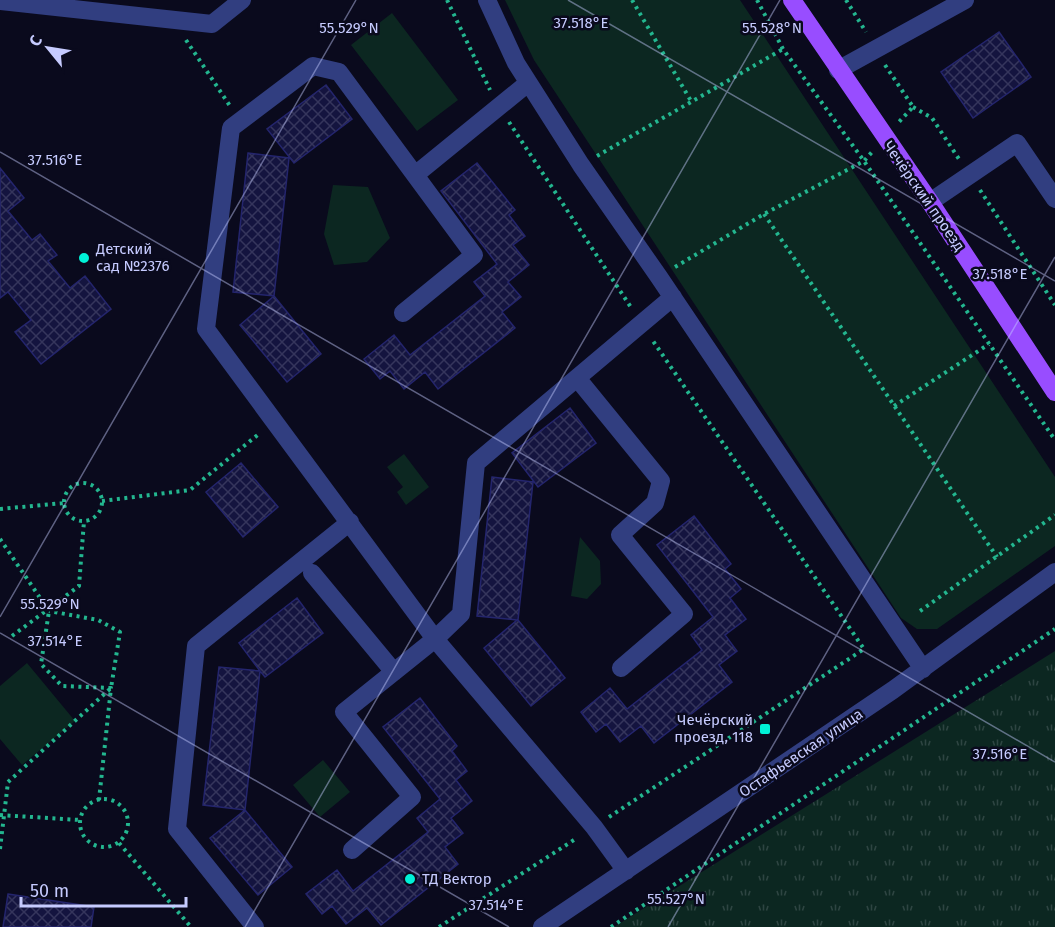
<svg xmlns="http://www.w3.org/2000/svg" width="1055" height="927" font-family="'Fira Sans',sans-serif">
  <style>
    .grass { fill: url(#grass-tufts) }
    .park { fill: #0c2721 }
    .building { fill: url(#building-cross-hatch); stroke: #24256d; stroke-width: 1.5 }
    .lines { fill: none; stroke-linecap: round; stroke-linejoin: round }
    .path { stroke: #23b68f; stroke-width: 4; stroke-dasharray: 3 4.5; stroke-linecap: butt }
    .minor { stroke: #313e80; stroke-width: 18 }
    .major { stroke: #984dff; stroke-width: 18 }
    .ticks { fill: none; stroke: #c6cbff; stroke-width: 1.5; stroke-opacity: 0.45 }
    .poi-dot { fill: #00f1d7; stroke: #0a0a1d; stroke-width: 2 }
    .labels { text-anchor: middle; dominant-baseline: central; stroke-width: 5; stroke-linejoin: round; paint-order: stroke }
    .street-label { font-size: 15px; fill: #c6cbff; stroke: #0a0a1d }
    .poi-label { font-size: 15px; fill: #c6cbff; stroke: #0a0a1d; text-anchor: start }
    .ticks-label { font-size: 15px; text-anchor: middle; fill: #c6cbff; stroke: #0a0a1d; stroke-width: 5; stroke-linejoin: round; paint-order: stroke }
  </style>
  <defs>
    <pattern id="grass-tufts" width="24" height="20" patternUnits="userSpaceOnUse" patternTransform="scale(1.5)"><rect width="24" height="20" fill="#0c2721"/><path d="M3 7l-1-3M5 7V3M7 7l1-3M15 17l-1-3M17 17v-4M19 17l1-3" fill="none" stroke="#2e4542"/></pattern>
    <pattern id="building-cross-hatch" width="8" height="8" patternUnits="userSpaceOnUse" patternTransform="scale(1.5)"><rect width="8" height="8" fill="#14143f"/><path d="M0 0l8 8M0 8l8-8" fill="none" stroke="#35355c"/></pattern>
  </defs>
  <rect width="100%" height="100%" fill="#0a0a1d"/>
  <path class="grass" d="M1055,651V927H614Z"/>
  <path class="park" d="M505,0H740L1055,477V546L937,629H917L901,618L534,60Z
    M392,13L458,100L417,131L351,45Z
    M333,185L368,187L390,238L367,262L334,265L324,234Z
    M404,454L429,487L406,505L397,492L403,487L387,467Z
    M580,537L600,561L601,584L587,599L571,596Z
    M27,663L75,721L22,765L0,739V686Z
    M323,760L350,792L320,817L293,785Z"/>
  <path class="building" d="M999,32L1031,77L973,118L941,72Z
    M326,85L352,119L294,163L267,129Z
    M248,153L289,158L274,296L233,292Z
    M477,163L515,210L509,215L525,236L513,245L529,265L508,282L521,297L502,312L515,328L438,389L425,372L404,389L390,371L380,379L364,359L394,335L410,355L485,296L474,282L497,264L441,191Z
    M0,168L24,198L8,211L32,240L40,234L57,255L48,261L70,288L85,276L111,309L41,364L15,332L31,320L8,292L0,298Z
    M274,296L321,354L287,382L240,325Z
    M570,408L596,443L538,487L512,453Z
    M241,463L278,507L243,537L206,492Z
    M492,477L533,482L518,620L565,678L531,706L484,648L517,620L477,616Z
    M694,516L731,564L725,569L741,589L730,598L746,619L725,635L737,651L719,665L732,682L654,743L641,726L620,742L606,724L596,732L581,712L610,688L627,709L702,650L691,635L713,617L657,545Z
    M297,598L323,633L265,677L260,671L245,810L203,805L219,667L260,671L239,643Z
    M420,698L457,746L452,751L467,771L456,780L472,801L451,818L463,833L445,847L458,864L381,925L367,908L346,924L332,906L322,914L306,894L337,870L353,891L428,832L417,818L440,799L383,727Z
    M245,810L292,867L258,895L210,838Z
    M8,894L94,907L91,927H3Z"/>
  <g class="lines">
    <path class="path" d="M447,0L490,90
      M632,0L691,101
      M757,0L783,49L864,161L1055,440
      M846,0L866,32
      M186,40L230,106
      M885,65L913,107L897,124
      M913,107L932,118L959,159
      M509,122L632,309
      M597,156L783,49
      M980,190L1055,305
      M764,214L997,557
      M675,267L764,214L864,161L872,152
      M894,406L989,344
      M64 502a19 19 0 1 1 38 0a19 19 0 1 1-38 0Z
      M102,501L190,490L260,433
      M0,509L64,503
      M0,539L49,611L41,664L62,686L111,688L99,800
      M920,611L1055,515
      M12,636L79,586L84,521
      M80 823a24 24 0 1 1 48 0a24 24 0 1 1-48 0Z
      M0,815L80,820
      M609,817L864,649L651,338
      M119,843L191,927
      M0,849L8,782L111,688L120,632L98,620L49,611
      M439,927L577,838
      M611,927L1055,629"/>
    <path class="minor" d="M487,0L516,63L581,165L659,277L923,669
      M0,1L212,24L242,0
      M838,70L965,0
      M528,83L415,175L339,72L313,66L231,128L206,329L435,639L594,827L626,871
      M930,202L1017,143L1055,199
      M403,313L474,255L415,175
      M577,378L661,481L655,503L620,535L684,614L621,668
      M312,573L394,672
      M352,850L412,797L344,712L435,639L461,614L476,463L673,297
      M255,927L177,829L196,646L350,522
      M542,927L893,690L1055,572"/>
    <path class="major" d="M792,0L930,202L1055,392"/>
  </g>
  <path class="ticks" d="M568,0L1055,281M0,152L1055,762M0,617L356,0M0,633L509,927M245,927L780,0M668,927L1055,257"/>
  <g class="poi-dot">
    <circle cx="84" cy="258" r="6"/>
    <rect x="759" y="723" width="12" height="12" rx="3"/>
    <circle cx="410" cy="879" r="6"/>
  </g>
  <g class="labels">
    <g class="street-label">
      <text transform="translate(924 196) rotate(55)">Чечёрский проезд</text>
      <text transform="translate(801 753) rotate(-34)">Остафьевская улица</text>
    </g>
    <g class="poi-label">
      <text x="96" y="249">Детский<tspan x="96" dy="17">сад №2376</tspan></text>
      <text x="753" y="720" text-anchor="end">Чечёрский<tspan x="753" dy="17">проезд, 118</tspan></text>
      <text x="422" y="879">ТД Вектор</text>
    </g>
  </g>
  <g class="ticks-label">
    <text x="581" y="28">37.518°E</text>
    <text x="349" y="33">55.529°N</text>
    <text x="772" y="33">55.528°N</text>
    <text x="55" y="165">37.516°E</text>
    <text x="1000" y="279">37.518°E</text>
    <text x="50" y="609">55.529°N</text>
    <text x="55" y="646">37.514°E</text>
    <text x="1000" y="759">37.516°E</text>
    <text x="676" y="904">55.527°N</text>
    <text x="496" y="910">37.514°E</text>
  </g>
  <g transform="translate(48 48) rotate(300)" stroke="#0a0a1d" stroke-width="4.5" paint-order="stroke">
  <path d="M0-4.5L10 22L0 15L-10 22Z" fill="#c6cbff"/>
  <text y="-9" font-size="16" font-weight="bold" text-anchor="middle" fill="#c6cbff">С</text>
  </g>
  <path d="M21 897v9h165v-9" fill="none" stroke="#c6cbff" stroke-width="3"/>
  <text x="30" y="897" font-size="18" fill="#c6cbff" stroke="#0a0a1d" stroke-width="4.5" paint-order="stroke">50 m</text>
</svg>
